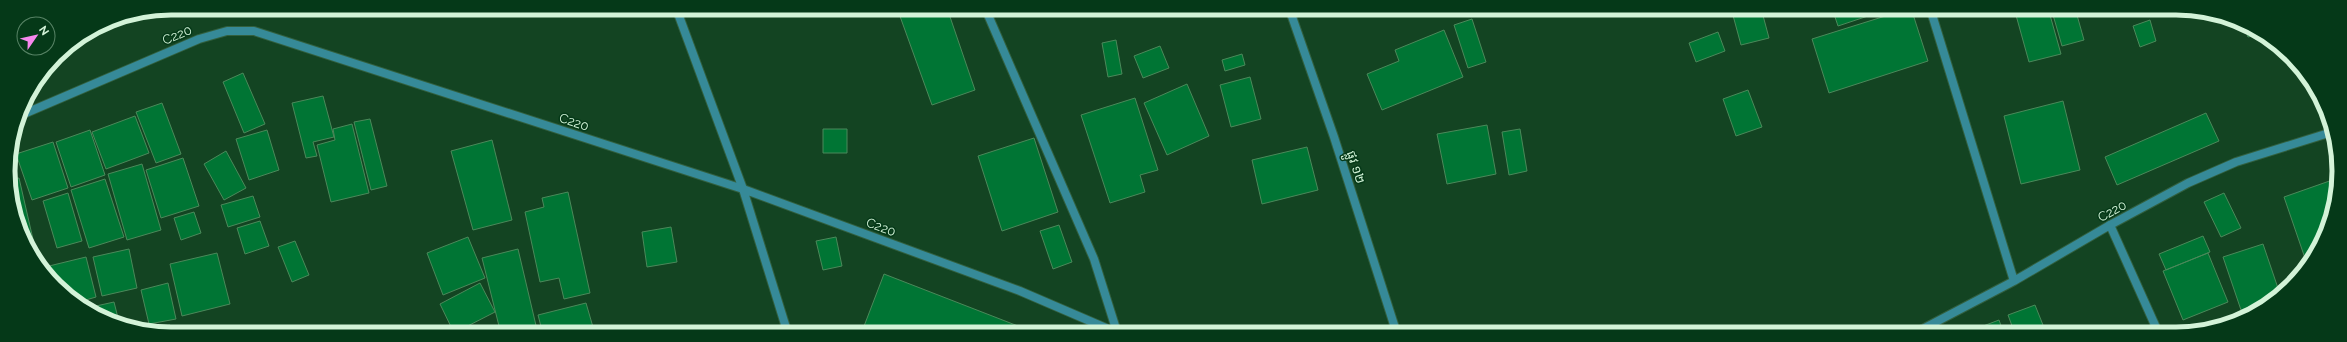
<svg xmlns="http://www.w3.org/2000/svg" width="2347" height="342" font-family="Raleway,'Noto Sans Khmer',sans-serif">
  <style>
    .building { fill: #007534; stroke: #4b895a }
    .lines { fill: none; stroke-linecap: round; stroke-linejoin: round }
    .lane-casing { stroke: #32603f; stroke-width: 10 }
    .street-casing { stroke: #32603f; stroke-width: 10 }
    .lane { stroke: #368a98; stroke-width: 8 }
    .street { stroke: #368a98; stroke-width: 8 }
    .labels { text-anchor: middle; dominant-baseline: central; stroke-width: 3; stroke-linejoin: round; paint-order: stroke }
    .street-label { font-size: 13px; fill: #d3f3d8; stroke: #053918 }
    .rim { fill: none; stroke: #d3f3d8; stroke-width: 5 }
  </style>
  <rect width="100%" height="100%" fill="#134422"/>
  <path class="building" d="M897,8H947L975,90L932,105Z
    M1731,8H1761L1769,38L1741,45Z
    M1832,8H1882L1883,11L1838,26Z
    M1911,8L1928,61L1829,93L1812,39Z
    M2014,8H2048L2061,54L2029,62Z
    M2051,8H2075L2084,40L2062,46Z
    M1472,19L1486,62L1468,68L1454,25Z
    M2150,20L2156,41L2140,47L2133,26Z
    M2243,24L2248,25L2260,34L2248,37Z
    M1444,30L1463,77L1382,110L1367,74L1399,61L1395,50Z
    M1718,32L1725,51L1696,62L1689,43Z
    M1116,40L1122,74L1108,77L1102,43Z
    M1160,46L1169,68L1143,78L1134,56Z
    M1242,54L1245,65L1225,71L1222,60Z
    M243,73L265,124L244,133L223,82Z
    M1250,77L1261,119L1231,127L1220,85Z
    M1187,84L1209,136L1167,155L1144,103Z
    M1748,90L1762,127L1736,136L1723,99Z
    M323,96L334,137L313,142L317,156L306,158L292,103Z
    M1135,98L1158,170L1140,175L1145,192L1110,203L1081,115Z
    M2063,101L2080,170L2021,184L2004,116Z
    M162,103L181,154L156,163L136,112Z
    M2206,113L2219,141L2117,185L2105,157Z
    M135,116L149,153L106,169L92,132Z
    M370,119L387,186L371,190L354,122Z
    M352,124L369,193L331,202L317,145L335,140L333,129Z
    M1487,125L1496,174L1447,184L1437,134Z
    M823,129H847V153H823Z
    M1520,129L1527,171L1509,175L1502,132Z
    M90,130L105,175L71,187L56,142Z
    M267,130L279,170L249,180L236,139Z
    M1034,138L1058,212L1002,231L978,156Z
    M492,140L512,220L473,230L451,151Z
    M53,142L68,188L32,200L16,154Z
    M1307,147L1318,190L1262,204L1252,160Z
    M226,151L246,188L224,200L204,164Z
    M183,158L199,206L161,218L146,170Z
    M142,164L161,230L127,240L108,174Z
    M19,178L35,248L31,249L17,224L11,179Z
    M2338,178L2322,243L2307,264L2284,197Z
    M105,179L124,237L89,248L71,190Z
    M568,192L590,293L564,299L559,278L540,282L525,212L544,207L542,198Z
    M68,193L82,241L57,248L43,201Z
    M2224,193L2241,228L2221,237L2204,202Z
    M253,196L260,217L228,227L221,205Z
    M194,212L201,233L181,240L174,218Z
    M260,221L269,246L245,254L237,228Z
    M1059,225L1072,262L1053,269L1040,231Z
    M671,227L677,262L647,267L642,232Z
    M2203,236L2210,252L2166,270L2159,254Z
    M468,237L485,278L443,295L427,253Z
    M836,237L842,266L823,270L816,241Z
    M295,241L309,275L292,282L278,247Z
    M2263,244L2280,294L2271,300L2241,310L2223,257Z
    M129,249L137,288L102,296L93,257Z
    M518,249L538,334H501L482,258Z
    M217,253L230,304L182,316L170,264Z
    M2208,253L2228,302L2183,320L2163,271Z
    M86,257L96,297L79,302L54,282L49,266Z
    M49,267L52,281L43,269Z
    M884,274L1018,326L1015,334H861Z
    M168,283L176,319L149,324L141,290Z
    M480,283L495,312L454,333L440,304Z
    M114,302L118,318L108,320L99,317L87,308Z
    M586,303L595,334H543L538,315Z
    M2035,305L2045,330L2037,334H2015L2008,315Z
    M1999,320L2004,334H1962Z
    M170,325L172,334L147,330Z
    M2185,326L2188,333L2165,334Z"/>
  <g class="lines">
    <g class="lane-casing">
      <path id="lane" d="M1289,8L1334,137L1397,334
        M2110,225L2159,334"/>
    </g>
    <g class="street-casing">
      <path id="street" d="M676,8L743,189L788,334
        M985,8L1094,259L1117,332
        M1930,8L2014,281
        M19,116L199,39L227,31H254L743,189L1020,291L1120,334
        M1913,334L2014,281L2110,225L2188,183L2236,162L2332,132"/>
    </g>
    <use href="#lane" class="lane"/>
    <use href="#street" class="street"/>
  </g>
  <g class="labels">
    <g class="street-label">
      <text transform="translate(177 35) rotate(-23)">C220</text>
      <text transform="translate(574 122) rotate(18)">C220</text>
      <text transform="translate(1356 167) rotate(72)">ផ្លូវ ១២</text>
      <text transform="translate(2112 211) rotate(-29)">C220</text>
      <text transform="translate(881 227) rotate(20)">C220</text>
    </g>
  </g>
  <path d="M0 0H2347V342H0ZM171 15H2176A156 156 0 0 1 2332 171V171A156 156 0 0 1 2176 327H171A156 156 0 0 1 15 171V171A156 156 0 0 1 171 15Z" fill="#053918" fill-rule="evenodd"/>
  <path class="rim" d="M171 15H2176A156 156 0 0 1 2332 171V171A156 156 0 0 1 2176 327H171A156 156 0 0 1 15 171V171A156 156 0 0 1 171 15Z"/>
  <g transform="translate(36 36) rotate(56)"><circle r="19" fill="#053918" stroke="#578365"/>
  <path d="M0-3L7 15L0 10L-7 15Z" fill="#f688ed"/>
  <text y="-6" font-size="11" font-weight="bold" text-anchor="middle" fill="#d3f3d8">N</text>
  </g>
</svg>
